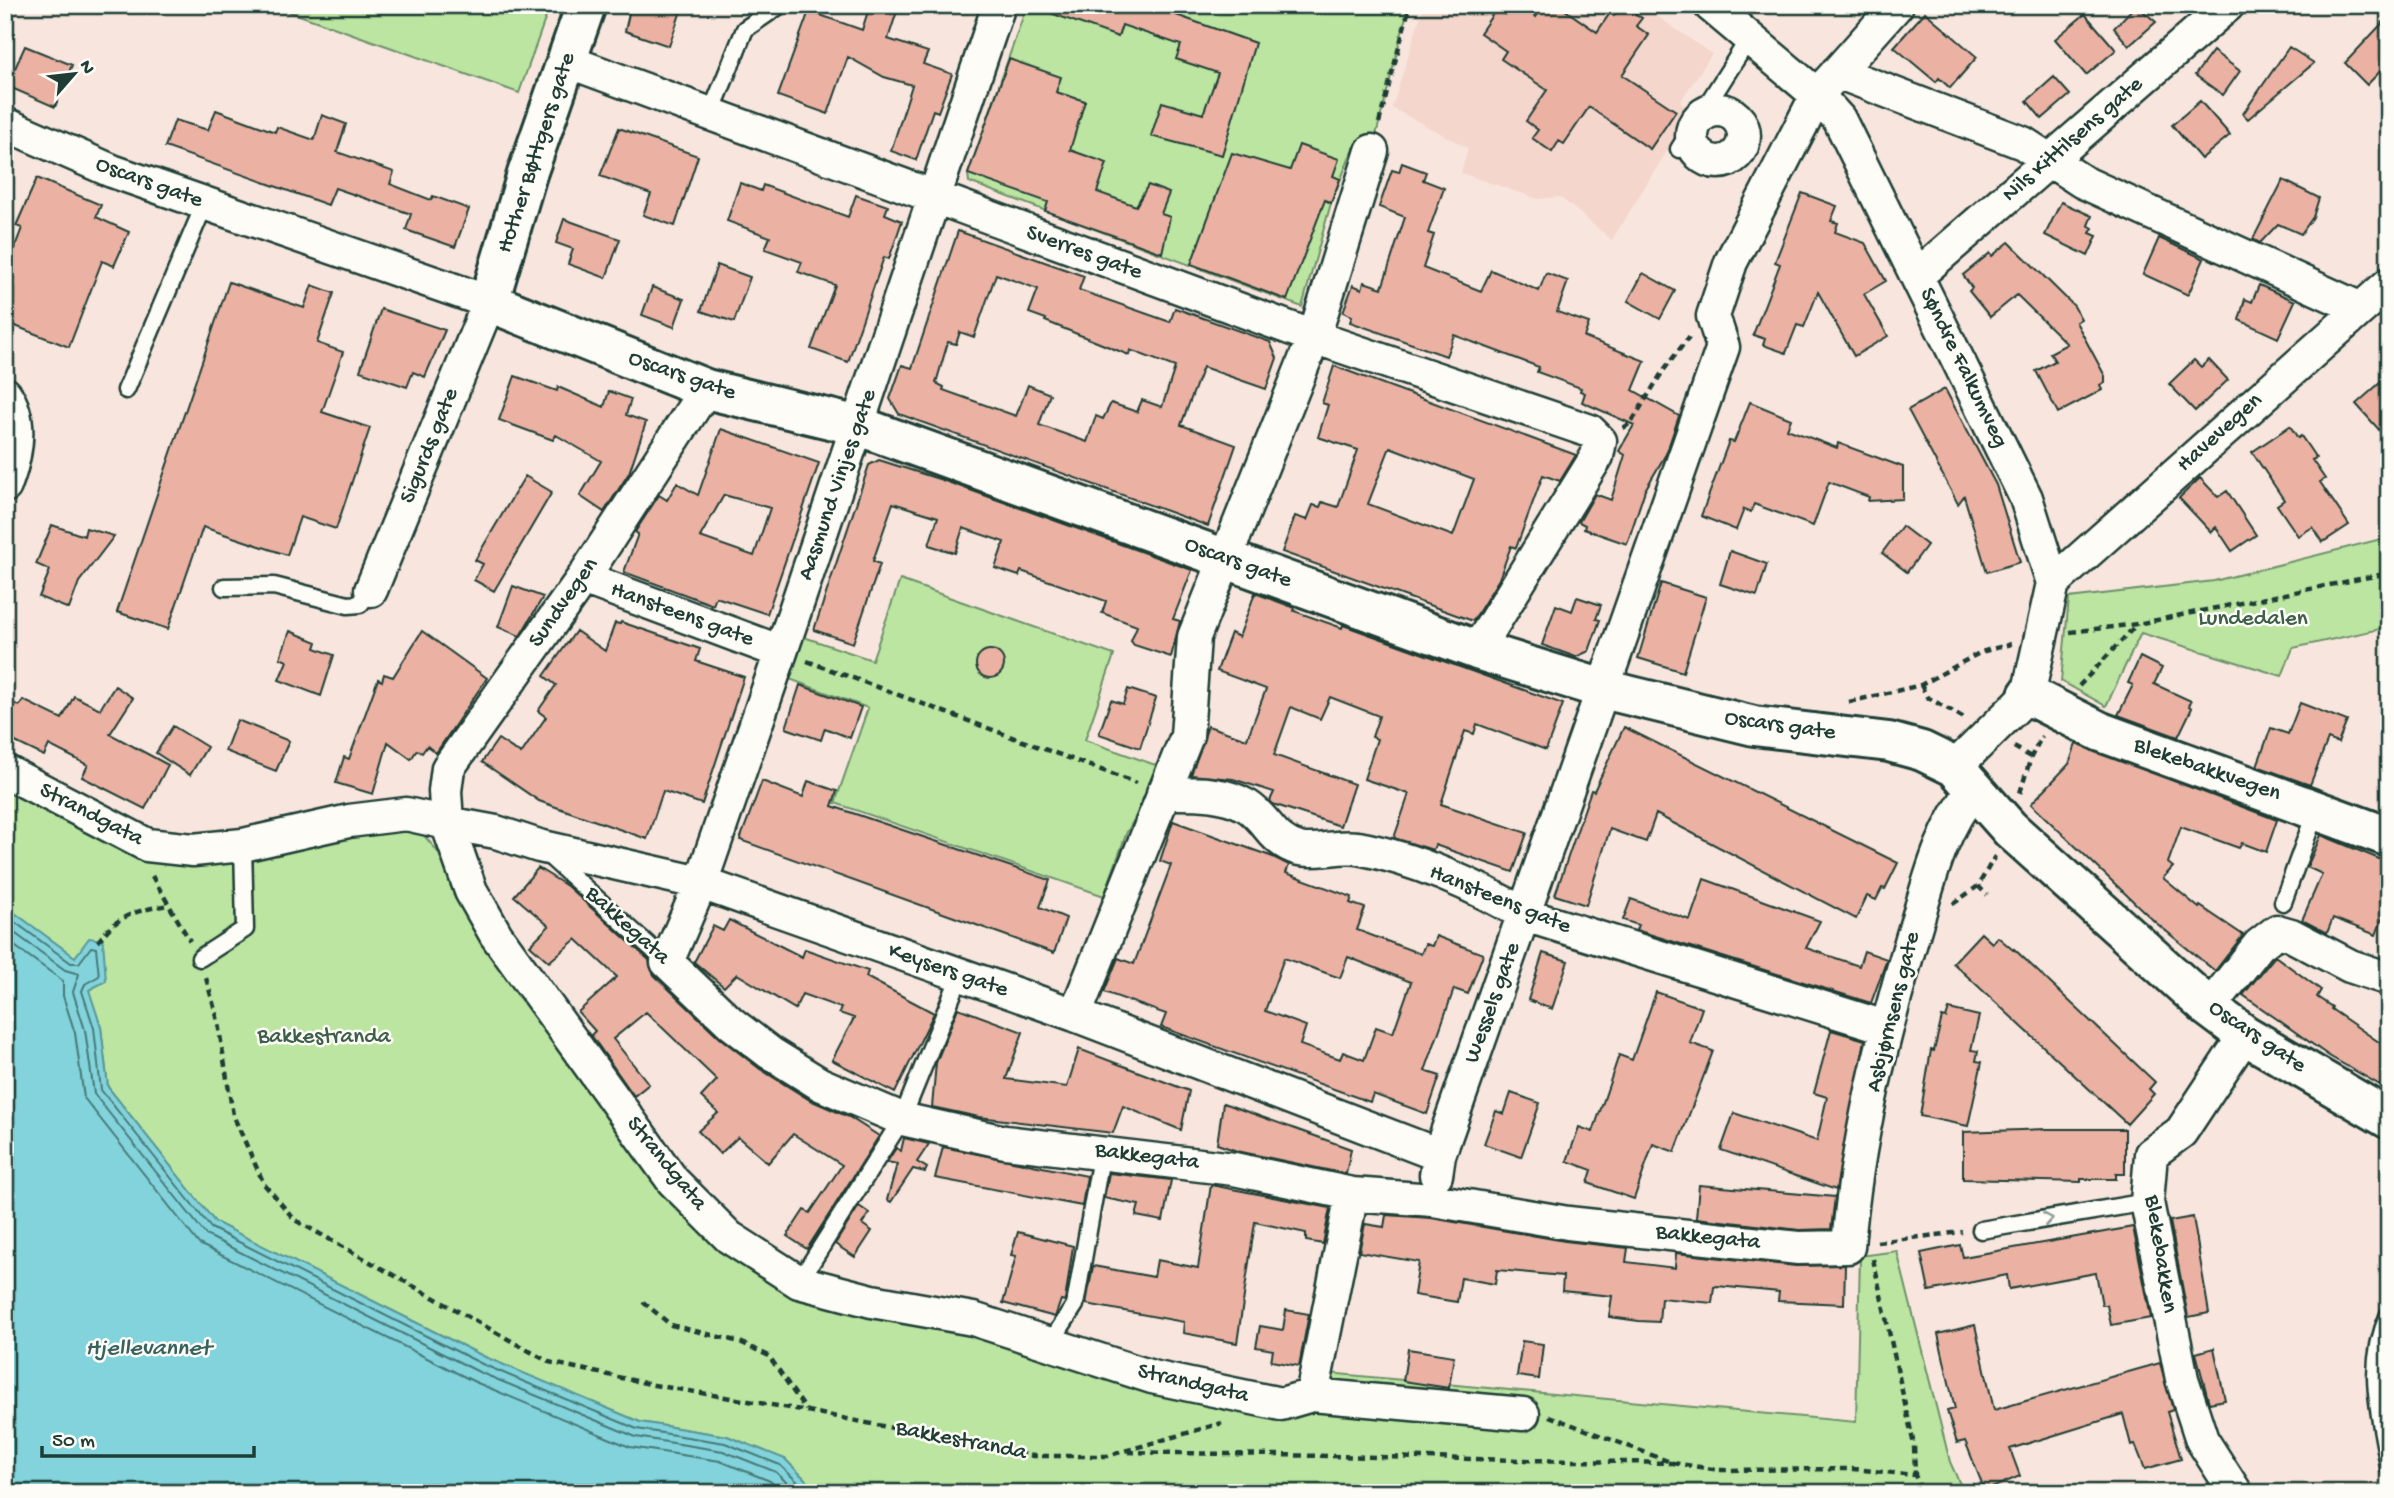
<svg xmlns="http://www.w3.org/2000/svg" width="2394" height="1498" font-family="'Gochi Hand',sans-serif">
  <style>
    .built { fill: #f4d6cc }
    .green { fill: #bbe5a1; stroke: #6d916a; stroke-width: 2 }
    .water { fill: #82d3db; stroke: #5a9798; stroke-width: 2 }
    .lines { fill: none; stroke-linecap: round; stroke-linejoin: round }
    .shore { stroke: #477977; stroke-width: 2 }
    .building { fill: #ebb2a3; stroke: #1f3d34; stroke-width: 2; fill-rule: evenodd }
    .service-casing { stroke: #1f3d34; stroke-width: 21 }
    .minor-casing { stroke: #1f3d34; stroke-width: 37 }
    .tertiary-casing { stroke: #1f3d34; stroke-width: 44 }
    .path { stroke: #1f3d34; stroke-width: 4.5; stroke-dasharray: 7 5; stroke-linecap: butt }
    .service { stroke: #fdfcf7; stroke-width: 16 }
    .minor { stroke: #fdfcf7; stroke-width: 32 }
    .tertiary { stroke: #fdfcf7; stroke-width: 38 }
    .oneway { stroke: #8e9c96 }
    .labels { text-anchor: middle; dominant-baseline: central; stroke-width: 5; stroke-linejoin: round; paint-order: stroke }
    .street-label { font-size: 23px; fill: #1f3d34; stroke: #fdfcf7 }
    .park-label { font-size: 23px; fill: #3e5f4a; stroke: #fdfcf7 }
    .water-label { font-size: 24px; font-style: italic; fill: #38625e; stroke: #fdfcf7 }
  </style>
  <rect width="100%" height="100%" fill="#f8e6de"/>
  <filter id="ink" filterUnits="userSpaceOnUse"><feTurbulence type="fractalNoise" baseFrequency=".0143" numOctaves="2"/><feDisplacementMap in="SourceGraphic" scale="14" xChannelSelector="R" yChannelSelector="G"/><feConvolveMatrix kernelMatrix="1 2 1 2 8 2 1 2 1" color-interpolation-filters="sRGB"/></filter>
  <g filter="url(#ink)">
    <path class="built" d="M1424,5H1641L1712,54L1680,102L1691,112L1612,240L1560,197L1538,199L1461,173L1468,148L1392,108Z"/>
    <path class="green" d="M271,5H550L519,93Z
      M1027,5H1409L1372,151L1355,144L1331,203L1302,307L969,182L968,174Z
      M2389,537V627L2293,648L2282,676L2141,633L2106,706L2061,681L2069,598L2214,581Z
      M900,580L1114,655L1085,740L1164,768L1127,832L1104,896L835,803L868,708L784,677L798,635L872,660Z
      M5,771L147,845L406,814L471,891L673,1181L799,1282L1281,1404L1317,1372L1856,1422L1860,1256L1897,1251L1950,1462L1964,1493H819L785,1459L727,1436L640,1422L485,1357L215,1222L108,1087L101,1027L75,958L5,906Z"/>
    <path class="water" d="M5,906L75,957L89,938L103,940L106,981L89,990L101,1027L108,1087L215,1222L485,1357L640,1422L727,1436L785,1459L819,1493H5Z"/>
    <g class="lines">
      <path class="shore" d="M5,915L71,963H79L91,947L96,948L99,976L85,984L82,991L94,1028L101,1090L211,1228L482,1364L637,1429L725,1443L780,1465L809,1493
        M5,926L65,970L79,974L73,992L85,1030L94,1094L206,1235L479,1372L636,1437L723,1451L776,1472L797,1493
        M5,939L63,981V996L75,1033L84,1098L199,1244L475,1382L630,1447L720,1461L770,1481L782,1493"/>
    </g>
    <path class="building" d="M631,5H683L669,46L625,31Z
      M870,5H899L888,39L928,52L923,64L952,74L938,112L933,110L916,160L891,151L912,85L884,77L848,57L828,114L778,96L809,11L862,30Z
      M1037,5H1148L1255,43L1222,155L1151,136L1162,102L1203,114L1218,73L1176,59L1181,45L1122,25L1118,37L1036,8Z
      M1511,5H1519L1536,17L1544,5H1558L1597,32L1610,13L1614,16L1622,5L1642,18L1636,26L1649,35L1622,75L1676,111L1650,149L1589,107L1564,144L1559,141L1552,152L1532,138L1538,130L1526,121L1547,90L1501,59L1506,51L1480,33L1497,8L1505,14Z
      M2136,5L2156,22L2129,46L2114,28Z
      M1925,12L1977,57L1950,88L1939,78L1936,82L1894,47Z
      M2085,14L2116,50L2086,75L2055,39Z
      M2389,16V62L2367,85L2345,63Z
      M25,46L72,65L55,107L7,86Z
      M2289,47L2314,63L2248,119L2243,114Z
      M2213,51L2240,71L2223,95L2195,75Z
      M1009,59L1061,77L1056,92L1085,101L1070,150L1107,163L1097,192L1136,206L1148,185L1169,193L1161,214L1170,217L1162,253L1045,211L1048,202L968,174Z
      M2054,77L2070,95L2042,119L2027,101Z
      M2200,101L2230,135L2201,159L2172,125Z
      M216,110L275,132L277,127L314,140L322,115L346,124L337,152L394,172L390,184L431,200L433,196L469,209L455,247L406,230L411,214L335,188L328,205L165,147L175,120L208,130Z
      M619,128L698,156L675,226L643,215L651,194L600,176Z
      M1299,145L1339,159L1333,176L1340,179L1331,203L1325,200L1287,300L1191,264L1232,153L1290,170Z
      M1402,163L1426,172L1423,180L1444,188L1428,233L1434,235L1423,268L1481,291L1491,270L1539,291L1546,273L1568,281L1557,312L1589,323L1584,337L1645,361L1633,390L1679,416L1666,454L1645,490L1627,544L1584,529L1585,525L1579,522L1595,494L1611,500L1625,455L1619,451L1634,425L1582,402L1585,393L1580,391L1581,388L1537,372L1539,367L1454,335L1446,356L1350,322L1352,316L1343,312L1353,285L1362,289L1364,282L1382,288L1405,217L1379,207L1392,170L1399,172Z
      M37,178L101,205L96,217L129,232L114,266L102,261L69,347L5,322V273L22,228L16,226Z
      M2283,180L2319,198L2313,217L2301,234L2278,224L2260,243L2253,239Z
      M740,183L761,191L763,185L848,217L856,195L888,206L885,214L902,221L889,259L884,257L848,362L811,349L835,285L798,272L802,262L765,249L770,237L727,221Z
      M1802,193L1837,206L1831,221L1838,223L1835,232L1865,243L1886,281L1864,294L1888,336L1854,356L1818,292L1804,327L1797,325L1786,353L1763,345L1765,339L1753,335L1780,264L1775,262Z
      M2061,202L2092,216L2088,225L2093,228L2090,233L2097,236L2088,256L2045,235Z
      M564,219L620,239L606,278L568,264L573,249L556,243Z
      M958,231L1084,276L1079,290L1170,322L1175,308L1270,342L1277,358L1266,389L1203,367L1181,425L1236,445L1208,526L899,414L890,399L902,365L912,368ZM996,274L1038,289L1029,313L1046,319L1045,321L1129,355L1130,350L1175,367L1162,407L1142,400L1137,412L1111,403L1103,419L1096,416L1087,442L1039,425L1050,394L1028,385L1016,416L943,390L944,387L936,383L948,342L956,344L960,332L974,337Z
      M2159,238L2204,259L2188,295L2143,274Z
      M2009,242L2074,306L2081,319L2076,322L2105,376V382L2100,385L2102,390L2058,413L2036,371L2055,361L2050,353L2067,344L2017,295L1990,317L1969,291L1972,288L1963,275L1990,253L1992,256Z
      M717,265L750,277L734,322L701,311Z
      M1643,273L1675,291L1660,319L1628,301Z
      M229,282L304,308L312,285L334,293L317,343L343,352L322,412L370,428L336,529L300,517L287,555L203,527L168,629L117,612Z
      M2259,285L2295,301L2278,338L2239,320L2245,299L2252,302Z
      M652,287L684,299L674,327L642,315Z
      M381,309L445,330L425,377L413,372L407,387L360,371Z
      M2194,360L2201,367L2209,360L2228,380L2195,411L2169,384Z
      M1334,366L1576,455L1560,481L1543,475L1516,548L1511,546L1499,579L1473,621L1282,552L1295,516L1307,520L1313,505L1320,507L1322,502L1338,507L1358,450L1318,437L1328,405L1322,403ZM1390,447L1474,479L1453,536L1368,504Z
      M2389,375V441L2356,404Z
      M515,376L557,391L558,387L604,407L609,391L631,399L626,415L646,422L629,473L604,512L580,496L601,461L556,435L553,440L499,420Z
      M1945,389L1996,485L2020,562L1987,572L1964,496L1958,504L1908,410Z
      M1750,402L1791,419L1787,429L1837,448L1838,443L1903,467V499L1868,501L1869,497L1829,482L1813,526L1754,504L1751,512L1744,509L1736,530L1701,516L1729,441L1734,442Z
      M2290,426L2298,438L2301,436L2316,458L2312,460L2325,479L2320,482L2349,525L2323,542L2313,527L2298,536L2277,505L2284,500L2252,452Z
      M721,429L819,463L767,614L716,597L713,605L624,572L638,534L635,532L659,495L667,500L677,483L698,495ZM724,495L770,508L754,556L700,537Z
      M879,460L942,480L1192,570L1173,619L1180,621L1171,657L1134,645L1131,641L1137,626L1102,613L1106,601L1021,571L1019,576L995,568L1004,542L963,528L955,553L929,545L938,517L893,503L873,561L880,564L853,643L814,630L869,465Z
      M525,476L552,492L494,591L474,580L483,564L475,560Z
      M2200,478L2218,497L2227,491L2256,535L2232,551L2216,527L2211,532L2179,498Z
      M52,525L84,536L86,528L114,536L79,582L69,609L39,597L50,570L36,564Z
      M1902,526L1927,545L1907,572L1882,553Z
      M1730,551L1767,564L1757,596L1720,584Z
      M1661,583L1706,597L1683,672L1638,658Z
      M513,586L543,597L520,636L498,627Z
      M1255,593L1295,608L1294,611L1342,628L1343,625L1563,704L1546,750L1477,724L1474,734L1465,731L1441,804L1527,833L1513,872L1435,845L1433,850L1394,838L1409,794L1364,779L1377,739L1372,737L1379,716L1330,697L1320,719L1291,707L1274,755L1354,784L1340,826L1273,804L1270,801L1274,792L1233,779L1191,775L1208,726L1247,739L1266,689L1217,671L1231,633L1239,637Z
      M1577,597L1601,605L1596,619L1600,620L1589,651L1576,657L1542,645L1556,605L1572,611Z
      M621,622L700,649L696,661L744,677L702,804L663,791L647,839L539,801L482,762L498,739L521,754L546,717L538,711L556,685L544,676L576,631L605,651L615,623L620,624Z
      M290,631L317,642L315,648L334,655L321,696L279,680L287,661L280,658Z
      M422,631L487,678L436,753L427,746L422,753L417,750L411,759L388,742L373,794L336,783L344,757L349,759L378,679L382,681L384,674L393,677Z
      M976 664a14 14 0 1 1 28 0a14 14 0 1 1-28 0Z
      M2140,657L2162,668L2154,684L2191,701L2189,706L2192,708L2178,737L2118,715L2133,685L2128,683Z
      M800,685L861,707L850,738L825,728L821,740L786,728Z
      M115,686L133,698L110,734L168,765L145,809L82,777L88,765L49,745L44,756L5,737V699L19,706L23,700L62,719L74,696L100,709Z
      M1128,689L1156,698L1140,748L1099,734L1111,700L1123,704Z
      M2300,703L2347,721L2338,743L2328,739L2310,785L2257,766L2271,728L2288,734Z
      M237,720L289,741L276,771L225,751Z
      M173,726L207,747L190,775L156,753Z
      M1624,727L1898,863L1885,889L1882,888L1876,900L1867,896L1856,919L1656,814L1646,842L1610,829L1586,905L1555,895L1591,790L1594,791Z
      M2076,744L2277,820L2266,852L2242,843L2239,848L2181,827L2168,863L2173,867L2163,878L2199,908L2200,906L2243,935L2215,971L2155,922L2031,804L2069,764Z
      M762,781L803,797L808,781L837,791L832,806L1050,880L1040,907L1066,918L1054,953L740,840Z
      M1173,821L1273,857L1289,865L1286,873L1352,897L1350,903L1365,908L1357,930L1421,954L1425,944L1432,946L1436,936L1483,954L1468,994L1454,989L1425,1071L1440,1076L1427,1114L1373,1094L1370,1102L1161,1027L1166,1014L1104,992L1118,958L1134,964L1171,865L1160,861ZM1348,957L1411,982L1393,1033L1376,1027L1364,1060L1343,1052L1340,1059L1300,1045L1306,1026L1265,1011L1284,958L1340,978Z
      M2321,835L2389,863V902L2376,935L2333,918L2327,933L2302,920L2322,874L2307,867Z
      M538,868L567,886L649,960L654,975L720,1038L760,1069L810,1100L849,1117L879,1136L807,1249L787,1236L804,1210L810,1213L842,1165L793,1134L768,1163L738,1137L720,1154L698,1131L718,1113L701,1097L717,1080L646,1012L613,1039L649,1084L634,1096L591,1035L595,1031L578,1012L617,977L576,939L549,962L530,945L549,926L514,896Z
      M1704,879L1820,921L1806,948L1859,966L1864,951L1887,959L1871,1003L1636,930L1638,925L1623,920L1631,899L1690,920Z
      M729,920L802,957L805,949L868,971L866,977L934,1013L895,1093L832,1060L854,1018L839,1013L841,1008L802,994L795,1009L737,974L724,987L694,962L713,926L723,931Z
      M1981,933L1992,943L1998,937L2013,950L2014,949L2155,1082L2149,1089L2154,1094L2127,1124L1953,963Z
      M1543,953L1568,961L1552,1009L1528,1000Z
      M2275,956L2321,990L2317,997L2332,1007L2331,1009L2389,1049V1090L2329,1056L2243,995Z
      M1656,992L1702,1008L1690,1043L1713,1051L1675,1152L1653,1144L1634,1199L1588,1183L1592,1170L1567,1161L1579,1127L1593,1132L1619,1055L1632,1060Z
      M958,1008L1023,1032L1006,1079L1067,1087L1079,1049L1189,1091L1181,1130L1123,1106L1113,1133L979,1117L932,1107L936,1063Z
      M1949,1009L1979,1016L1971,1050L1978,1051L1976,1061L1982,1062L1968,1126L1920,1116L1931,1050L1934,1051L1942,1017L1946,1018Z
      M1831,1030L1865,1040L1836,1190L1721,1150L1734,1113L1817,1141L1827,1097L1814,1093Z
      M1511,1093L1540,1103L1521,1157L1484,1144L1496,1111L1504,1114Z
      M1223,1103L1351,1149L1346,1174L1237,1151L1217,1144Z
      M2047,1129H2125V1174H2116V1179H2081V1182L1963,1179V1132Z
      M904,1138L929,1144L917,1162L927,1168L925,1172L913,1169L891,1202L887,1200L897,1164L887,1162L896,1148L901,1151Z
      M943,1147L1087,1176L1082,1206L935,1178Z
      M1109,1173L1171,1180L1163,1221L1136,1216L1139,1205L1104,1198Z
      M1211,1185L1330,1208L1323,1244L1306,1241V1233L1255,1222L1237,1343L1183,1333L1184,1322L1086,1304L1093,1266L1154,1277L1157,1260L1198,1268Z
      M1699,1185L1835,1197L1831,1229L1799,1230L1696,1218Z
      M859,1206L869,1213L862,1224L872,1231L855,1257L835,1244Z
      M1386,1215L1431,1218L1565,1241L1628,1248L1626,1262L1675,1268L1676,1253L1796,1266L1845,1265L1844,1304L1778,1301L1779,1292L1717,1286L1714,1287L1712,1303L1661,1298L1659,1322L1639,1321L1609,1317L1612,1296L1562,1291L1563,1276L1497,1270L1495,1284L1461,1278L1457,1302L1414,1295L1419,1262L1359,1252L1365,1224L1384,1227Z
      M2193,1217L2209,1313L2188,1317L2170,1221Z
      M2133,1227L2151,1318L2111,1325L2107,1305H2102L2096,1273L2009,1289L2007,1275L1929,1291L1921,1253L1960,1245L1963,1257Z
      M1018,1232L1073,1246L1065,1301L1061,1300L1055,1317L1003,1303L1016,1256L1011,1255Z
      M1286,1310L1309,1314L1299,1366L1271,1361L1273,1350L1256,1347L1260,1326L1283,1330Z
      M1975,1325L1994,1410L2160,1363L2173,1410L2167,1412L2181,1459L2145,1469L2135,1444L2131,1445L2123,1414L2010,1449L2020,1476L1985,1491L1965,1441L1957,1443L1947,1411L1955,1409L1938,1334Z
      M1522,1341L1543,1344L1539,1379L1517,1376Z
      M2214,1348L2225,1400L2209,1403L2196,1353Z
      M1408,1349L1454,1356L1449,1388L1403,1381Z"/>
    <g class="lines">
      <g class="service-casing">
        <path id="service" d="M710,115L745,29L780,5
          M1679,149L1750,37
          M126,390L205,203
          M224,587L274,586L348,605L360,604L371,590
          M546,853L667,962
          M2283,902L2316,811
          M200,958L245,929L243,845
          M1981,1230L2147,1202
          M799,1282L902,1119L960,976
          M2389,1314C2365,1368 2380,1412 2389,1467
          M1049,1345L1075,1305L1102,1151"/>
      </g>
      <g class="minor-casing">
        <path id="minor" d="M999,5L781,652L701,883L667,962L731,1023L770,1053L820,1084L902,1119L1005,1142L1234,1169L1352,1194L1433,1200L1568,1223L1798,1248L1848,1247C1856,1141 1883,1036 1913,935C1930,880 1938,836 1974,789
          M1710,5L1817,95L1839,119L2026,498L2053,583L2028,695L1955,767
          M567,61L1314,337L1590,431L1600,441L1597,456L1477,650
          M1837,72L2023,143L2083,182L2359,308
          M1692 136a26 26 0 1 1 52 0a26 26 0 1 1-52 0Z
          M5,124L112,171L489,302L371,590
          M1918,275L2228,5
          M706,389L583,578L448,768L445,791L447,823L496,832L539,846L701,883L1075,1015L1439,1155
          M5,394C24,421 16,457 5,486
          M583,578L781,652
          M2053,583L2389,284
          M5,771L147,845L193,850L243,845L349,821L406,814L447,823L471,891L496,935L673,1181L729,1237L799,1282L872,1301L973,1319L1152,1377L1281,1404L1312,1395L1523,1414
          M1163,793C1190,793 1222,791 1247,806C1268,819 1271,841 1299,849C1317,853 1339,845 1358,848C1413,858 1477,886 1525,915L1885,1027
          M2209,1008L2259,945L2277,931L2291,935L2350,966L2389,979
          M1075,1015L1187,736L1194,637L1314,337L1372,151
          M1436,1175L1439,1155L1723,347L1713,316L1731,262L1817,95L1897,5
          M1312,1395L1352,1194
          M2236,1493L2202,1440L2182,1379L2147,1202L2151,1154L2181,1132L2245,1035"/>
      </g>
      <g class="tertiary-casing">
        <path id="tertiary" d="M586,5L527,174L489,302L706,389L859,426L1477,650L1603,689L1754,726L1889,742L1922,751L1955,767L2010,829L2209,1008L2245,1035L2389,1119
          M2028,695L2101,732L2389,837"/>
      </g>
      <path class="path" d="M1379,123L1410,5
        M1623,428L1631,423L1663,371L1689,337
        M2070,632L2137,624L2389,573
        M807,661L1136,783
        M1921,685L1927,697L1964,718
        M2079,686L2137,624
        M1849,702L1921,685L1981,652L2011,644
        M2014,747L2031,757
        M2020,793L2031,757L2042,736
        M152,876L190,941
        M1978,886L1987,895
        M1953,904L1978,886L1995,856
        M98,942C116,915 138,910 169,905
        M206,978L217,1017L233,1115L264,1184L295,1220L549,1362L654,1385L807,1411L1033,1456H1107L1222,1423
        M1877,1242L1962,1232
        M1873,1259L1914,1445L1915,1475
        M643,1302L671,1325L740,1342L769,1356L806,1410
        M1549,1416L1673,1463L1719,1470L1853,1469L1915,1475L1922,1493
        M1128,1452L1673,1463"/>
      <use href="#service" class="service"/>
      <use href="#minor" class="minor"/>
      <use href="#tertiary" class="tertiary"/>
    </g>
    <defs><path id="oneway-chevron" d="M-2-3.5L2.5 0L-2 3.5" fill="none" stroke-width="1.6" stroke-linecap="round" stroke-linejoin="round" transform="scale(1.75)"/></defs>
    <use class="oneway" href="#oneway-chevron" transform="translate(2048 1219) rotate(-9)"/>
  </g>
  <g class="labels">
    <g class="street-label">
      <text transform="translate(2073 140) rotate(-41)">Nils Kittilsens gate</text>
      <text transform="translate(537 153) rotate(-72)">Hother Bøttgers gate</text>
      <text transform="translate(149 183) rotate(20)">Oscars gate</text>
      <text transform="translate(1084 253) rotate(20)">Sverres gate</text>
      <text transform="translate(1963 368) rotate(64)">Søndre Falkumveg</text>
      <text transform="translate(682 376) rotate(19)">Oscars gate</text>
      <text transform="translate(2220 433) rotate(-42)">Havevegen</text>
      <text transform="translate(430 446) rotate(-68)">Sigurds gate</text>
      <text transform="translate(838 485) rotate(-71)">Aasmund Vinjes gate</text>
      <text transform="translate(1238 563) rotate(20)">Oscars gate</text>
      <text transform="translate(564 603) rotate(-55)">Sundvegen</text>
      <text transform="translate(682 615) rotate(20)">Hansteens gate</text>
      <text transform="translate(1780 726) rotate(8)">Oscars gate</text>
      <text transform="translate(2207 770) rotate(19)">Blekebakkvegen</text>
      <text transform="translate(91 815) rotate(27)">Strandgata</text>
      <text transform="translate(1500 900) rotate(22)">Hansteens gate</text>
      <text transform="translate(627 926) rotate(42)">Bakkegata</text>
      <text transform="translate(948 971) rotate(19)">Keysers gate</text>
      <text transform="translate(1493 1003) rotate(-70)">Wessels gate</text>
      <text transform="translate(1894 1012) rotate(-76)">Asbjørnsens gate</text>
      <text transform="translate(2257 1037) rotate(34)">Oscars gate</text>
      <text transform="translate(1147 1157) rotate(7)">Bakkegata</text>
      <text transform="translate(666 1164) rotate(51)">Strandgata</text>
      <text transform="translate(1708 1238) rotate(6)">Bakkegata</text>
      <text transform="translate(2160 1254) rotate(81)">Blekebakken</text>
      <text transform="translate(1193 1384) rotate(13)">Strandgata</text>
      <text transform="translate(961 1441) rotate(11)">Bakkestranda</text>
    </g>
    <g class="park-label">
      <text x="2253" y="619">Lundedalen</text>
      <text x="324" y="1037">Bakkestranda</text>
    </g>
    <g class="water-label">
      <text x="148" y="1349">Hjellevannet</text>
    </g>
  </g>
  <rect width="2394" height="1498" fill="none" stroke="#fdfcf7" stroke-width="28"/>
  <rect x="14" y="14" width="2366" height="1470" fill="none" stroke="#1f3d34" stroke-width="2.5" filter="url(#ink)"/>
  <g transform="translate(74 74) rotate(62)" stroke="#fdfcf7" stroke-width="5" paint-order="stroke">
  <path d="M0-5L12 26L0 18L-12 26Z" fill="#1f3d34"/>
  <text y="-10" font-size="19" font-weight="bold" text-anchor="middle" fill="#1f3d34">N</text>
  </g>
  <path d="M42 1446v10h212v-10" fill="none" stroke="#1f3d34" stroke-width="3.5"/>
  <text x="52" y="1446" font-size="21" fill="#1f3d34" stroke="#fdfcf7" stroke-width="5" paint-order="stroke">50 m</text>
</svg>
